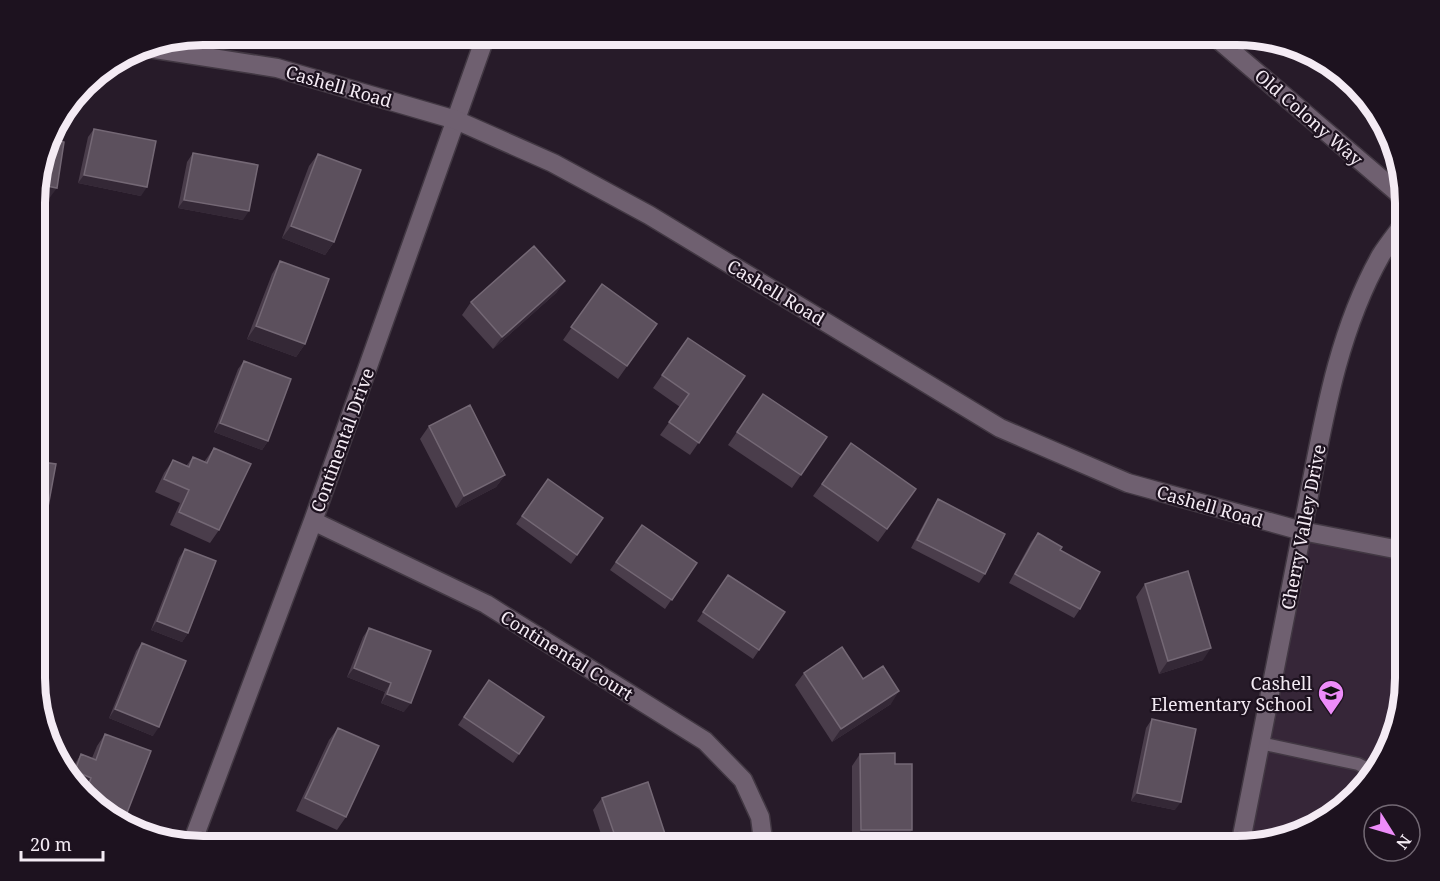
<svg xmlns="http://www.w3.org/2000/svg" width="1440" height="881" font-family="'Noto Serif',serif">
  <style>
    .built { fill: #362638 }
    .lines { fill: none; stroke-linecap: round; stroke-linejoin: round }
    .service-casing { stroke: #423843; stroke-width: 15 }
    .minor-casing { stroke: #423843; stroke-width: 21 }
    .tertiary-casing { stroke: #423843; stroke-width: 21 }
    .service { stroke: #6f6070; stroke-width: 12 }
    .minor { stroke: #6f6070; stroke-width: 18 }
    .tertiary { stroke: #6f6070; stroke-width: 18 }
    .wall { fill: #4a3d4b }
    .shaded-wall { fill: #342836 }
    .building { fill: #5c505d; stroke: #746875; stroke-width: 1.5 }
    .labels { text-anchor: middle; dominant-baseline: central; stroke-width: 4.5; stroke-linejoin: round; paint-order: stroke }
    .street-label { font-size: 18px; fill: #f4ebf4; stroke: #1d121f }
    .poi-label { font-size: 18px; fill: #f4ebf4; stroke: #1d121f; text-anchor: end }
    .rim { fill: none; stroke: #f4ebf4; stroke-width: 8 }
  </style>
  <rect width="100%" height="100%" fill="#271b29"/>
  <path class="built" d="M1302,531L1405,551V688L1377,771L1321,824L1248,846Z"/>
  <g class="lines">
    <g class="service-casing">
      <path id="service" d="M1260,743L1358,764L1375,773"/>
    </g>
    <g class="minor-casing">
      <path id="minor" d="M1213,35L1405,199
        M313,521L486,604L705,741L743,780L760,817L763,840L761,846
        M1302,531C1321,438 1333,340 1381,255C1388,244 1397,233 1405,222
        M192,843L313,521L486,35"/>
    </g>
    <g class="tertiary-casing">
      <path id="tertiary" d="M142,47L277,68L456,120L553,163L649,215L1000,428L1128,483L1302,531L1405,551
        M1240,846L1302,531"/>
    </g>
    <use href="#service" class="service"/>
    <use href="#minor" class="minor"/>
    <use href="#tertiary" class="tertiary"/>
  </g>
  <path class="wall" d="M94,129L141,196L78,183L88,137Z
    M193,153L243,220L178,208L187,162Z
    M318,154L334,242L325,255L282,238L309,166Z
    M280,261L305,344L296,357L247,339L272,274Z
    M565,281L556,293L493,349L462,315L471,302Z
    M602,284L657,324L618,379L563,340Z
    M688,338L745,376L690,455L660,435L680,407L653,388Z
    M244,361L268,441L262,450L214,432L238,369Z
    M763,394L827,437L792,488L728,445Z
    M429,426L505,475L496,487L456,508L420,439Z
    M851,443L916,489L878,542L813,496Z
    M214,448L219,530L210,543L170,525L180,503L155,492L164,473L173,460L186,466L193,457L204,462Z
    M548,479L603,518L571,564L516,524Z
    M938,499L985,574L979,583L911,548L932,508Z
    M642,525L697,563L665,609L610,570Z
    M1038,533L1060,550L1080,609L1074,618L1009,583L1031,542Z
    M185,549L188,633L182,642L151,630L179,558Z
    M728,575L785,612L753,659L697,621Z
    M1145,584L1203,660L1159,674L1136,597Z
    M369,628L404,712L381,703L385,692L347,677L363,637Z
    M142,643L153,736L109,718L136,651Z
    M804,673L863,679L891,704L832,742L795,685Z
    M489,680L544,717L513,763L458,725Z
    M1152,719L1175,810L1131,801L1146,728Z
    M338,728L346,817L337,830L296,811L329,740Z
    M105,734L125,818L122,822L110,818L68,777L73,767L81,754L92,758L97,746Z
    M860,754L895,764L903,843H852V766Z
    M602,798L668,843L665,846H591L597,839L602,837L593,810Z
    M1115,834L1152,846H1108L1109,842Z"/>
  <path class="shaded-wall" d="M84,175L147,187L141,196L78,183Z
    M36,184L57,188L48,200L36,199Z
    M184,200L249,211L243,220L178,208Z
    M291,226L334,242L325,255L282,238Z
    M565,281L556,293L493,349L502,337Z
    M256,326L305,344L296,357L247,339Z
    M220,423L268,441L262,450L214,432Z
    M505,475L496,487L456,508L464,496Z
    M36,532L43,534L36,544Z
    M157,621L188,633L182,642L151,630Z
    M1211,648L1203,660L1159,674L1168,661Z
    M354,668L391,683L385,692L347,677Z
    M899,691L891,704L832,742L841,729Z
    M387,694L411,703L404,712L381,703Z
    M115,709L159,727L153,736L109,718Z
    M75,771L91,778L82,790L70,778Z
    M1137,793L1181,802L1175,810L1131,801Z
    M100,808L125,818L122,822L110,818Z
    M861,830H912L903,843H852Z
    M668,843L665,846H657Z"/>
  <path class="building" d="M94,129L156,141L147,187L84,175Z
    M49,139L64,142L57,188L36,184V182Z
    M193,153L258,165L249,211L184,200Z
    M318,154L361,170L334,242L291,226Z
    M534,246L565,281L502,337L471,302Z
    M280,261L329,279L305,344L256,326Z
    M602,284L657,324L627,366L571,327Z
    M688,338L745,376L699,443L669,422L689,394L662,375Z
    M244,361L291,379L268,441L220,423Z
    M763,394L827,437L801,475L737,432Z
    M470,405L505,475L464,496L429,426Z
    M36,434L46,436L42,462L56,464L43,534L36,532Z
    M851,443L916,489L887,529L822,484Z
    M214,448L251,464L219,530L179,512L189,490L164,479L173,460L189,467L193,457L207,463Z
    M548,479L603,518L577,555L522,516Z
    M938,499L1005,534L985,574L917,540Z
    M642,525L697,563L672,600L616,562Z
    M1038,533L1062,547L1060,550L1100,572L1080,609L1015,574Z
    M185,549L216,561L188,633L157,621Z
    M1188,571L1211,648L1168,661L1145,584Z
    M728,575L785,612L759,650L703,612Z
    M369,628L431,651L411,703L387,694L391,683L354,668Z
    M142,643L186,661L159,727L115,709Z
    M842,647L863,679L883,666L899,691L841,729L804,673Z
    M489,680L544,717L519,754L464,717Z
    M1152,719L1196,729L1181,802L1137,793Z
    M338,728L379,746L346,817L305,798Z
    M105,734L151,751L125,818L100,808L85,793L91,778L75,771L81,754L96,760Z
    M895,753V764H912V830H861L860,754Z
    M648,782L668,843L657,846H600L597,839L614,833L602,798Z
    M1115,834L1153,842L1152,846H1112Z"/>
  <defs>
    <g id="school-pin" transform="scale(1.35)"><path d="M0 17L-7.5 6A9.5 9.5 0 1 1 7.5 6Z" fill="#ed8cf9" stroke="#1d121f"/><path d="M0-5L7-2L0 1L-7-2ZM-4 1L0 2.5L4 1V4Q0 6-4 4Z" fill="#111"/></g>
  </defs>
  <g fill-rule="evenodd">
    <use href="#school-pin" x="1331" y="693"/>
  </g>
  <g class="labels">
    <g class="street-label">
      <text transform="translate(339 86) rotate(16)">Cashell Road</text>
      <text transform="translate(1309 117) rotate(41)">Old Colony Way</text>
      <text transform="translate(776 292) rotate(31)">Cashell Road</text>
      <text transform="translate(342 440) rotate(-70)">Continental Drive</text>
      <text transform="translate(1210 506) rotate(16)">Cashell Road</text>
      <text transform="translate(1303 527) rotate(-79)">Cherry Valley Drive</text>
      <text transform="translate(567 655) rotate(32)">Continental Court</text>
    </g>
    <g class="poi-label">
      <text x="1312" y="683">Cashell<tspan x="1312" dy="21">Elementary School</tspan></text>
    </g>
  </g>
  <path d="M0 0H1440V881H0ZM203 45H1237A158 158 0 0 1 1395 203V678A158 158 0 0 1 1237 836H203A158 158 0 0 1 45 678V203A158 158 0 0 1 203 45Z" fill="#1d121f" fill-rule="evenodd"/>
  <path class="rim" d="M203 45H1237A158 158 0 0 1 1395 203V678A158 158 0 0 1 1237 836H203A158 158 0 0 1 45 678V203A158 158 0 0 1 203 45Z"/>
  <g transform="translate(1392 833) rotate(127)"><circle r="28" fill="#1d121f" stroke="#736974" stroke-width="1.5"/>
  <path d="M0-4.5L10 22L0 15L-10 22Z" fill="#ed8cf9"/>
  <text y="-9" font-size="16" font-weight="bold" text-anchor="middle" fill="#f4ebf4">N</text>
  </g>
  <path d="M21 851v9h82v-9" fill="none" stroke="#f4ebf4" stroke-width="3"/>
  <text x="30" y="851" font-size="18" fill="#f4ebf4" stroke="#1d121f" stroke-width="4.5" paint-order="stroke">20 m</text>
</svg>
